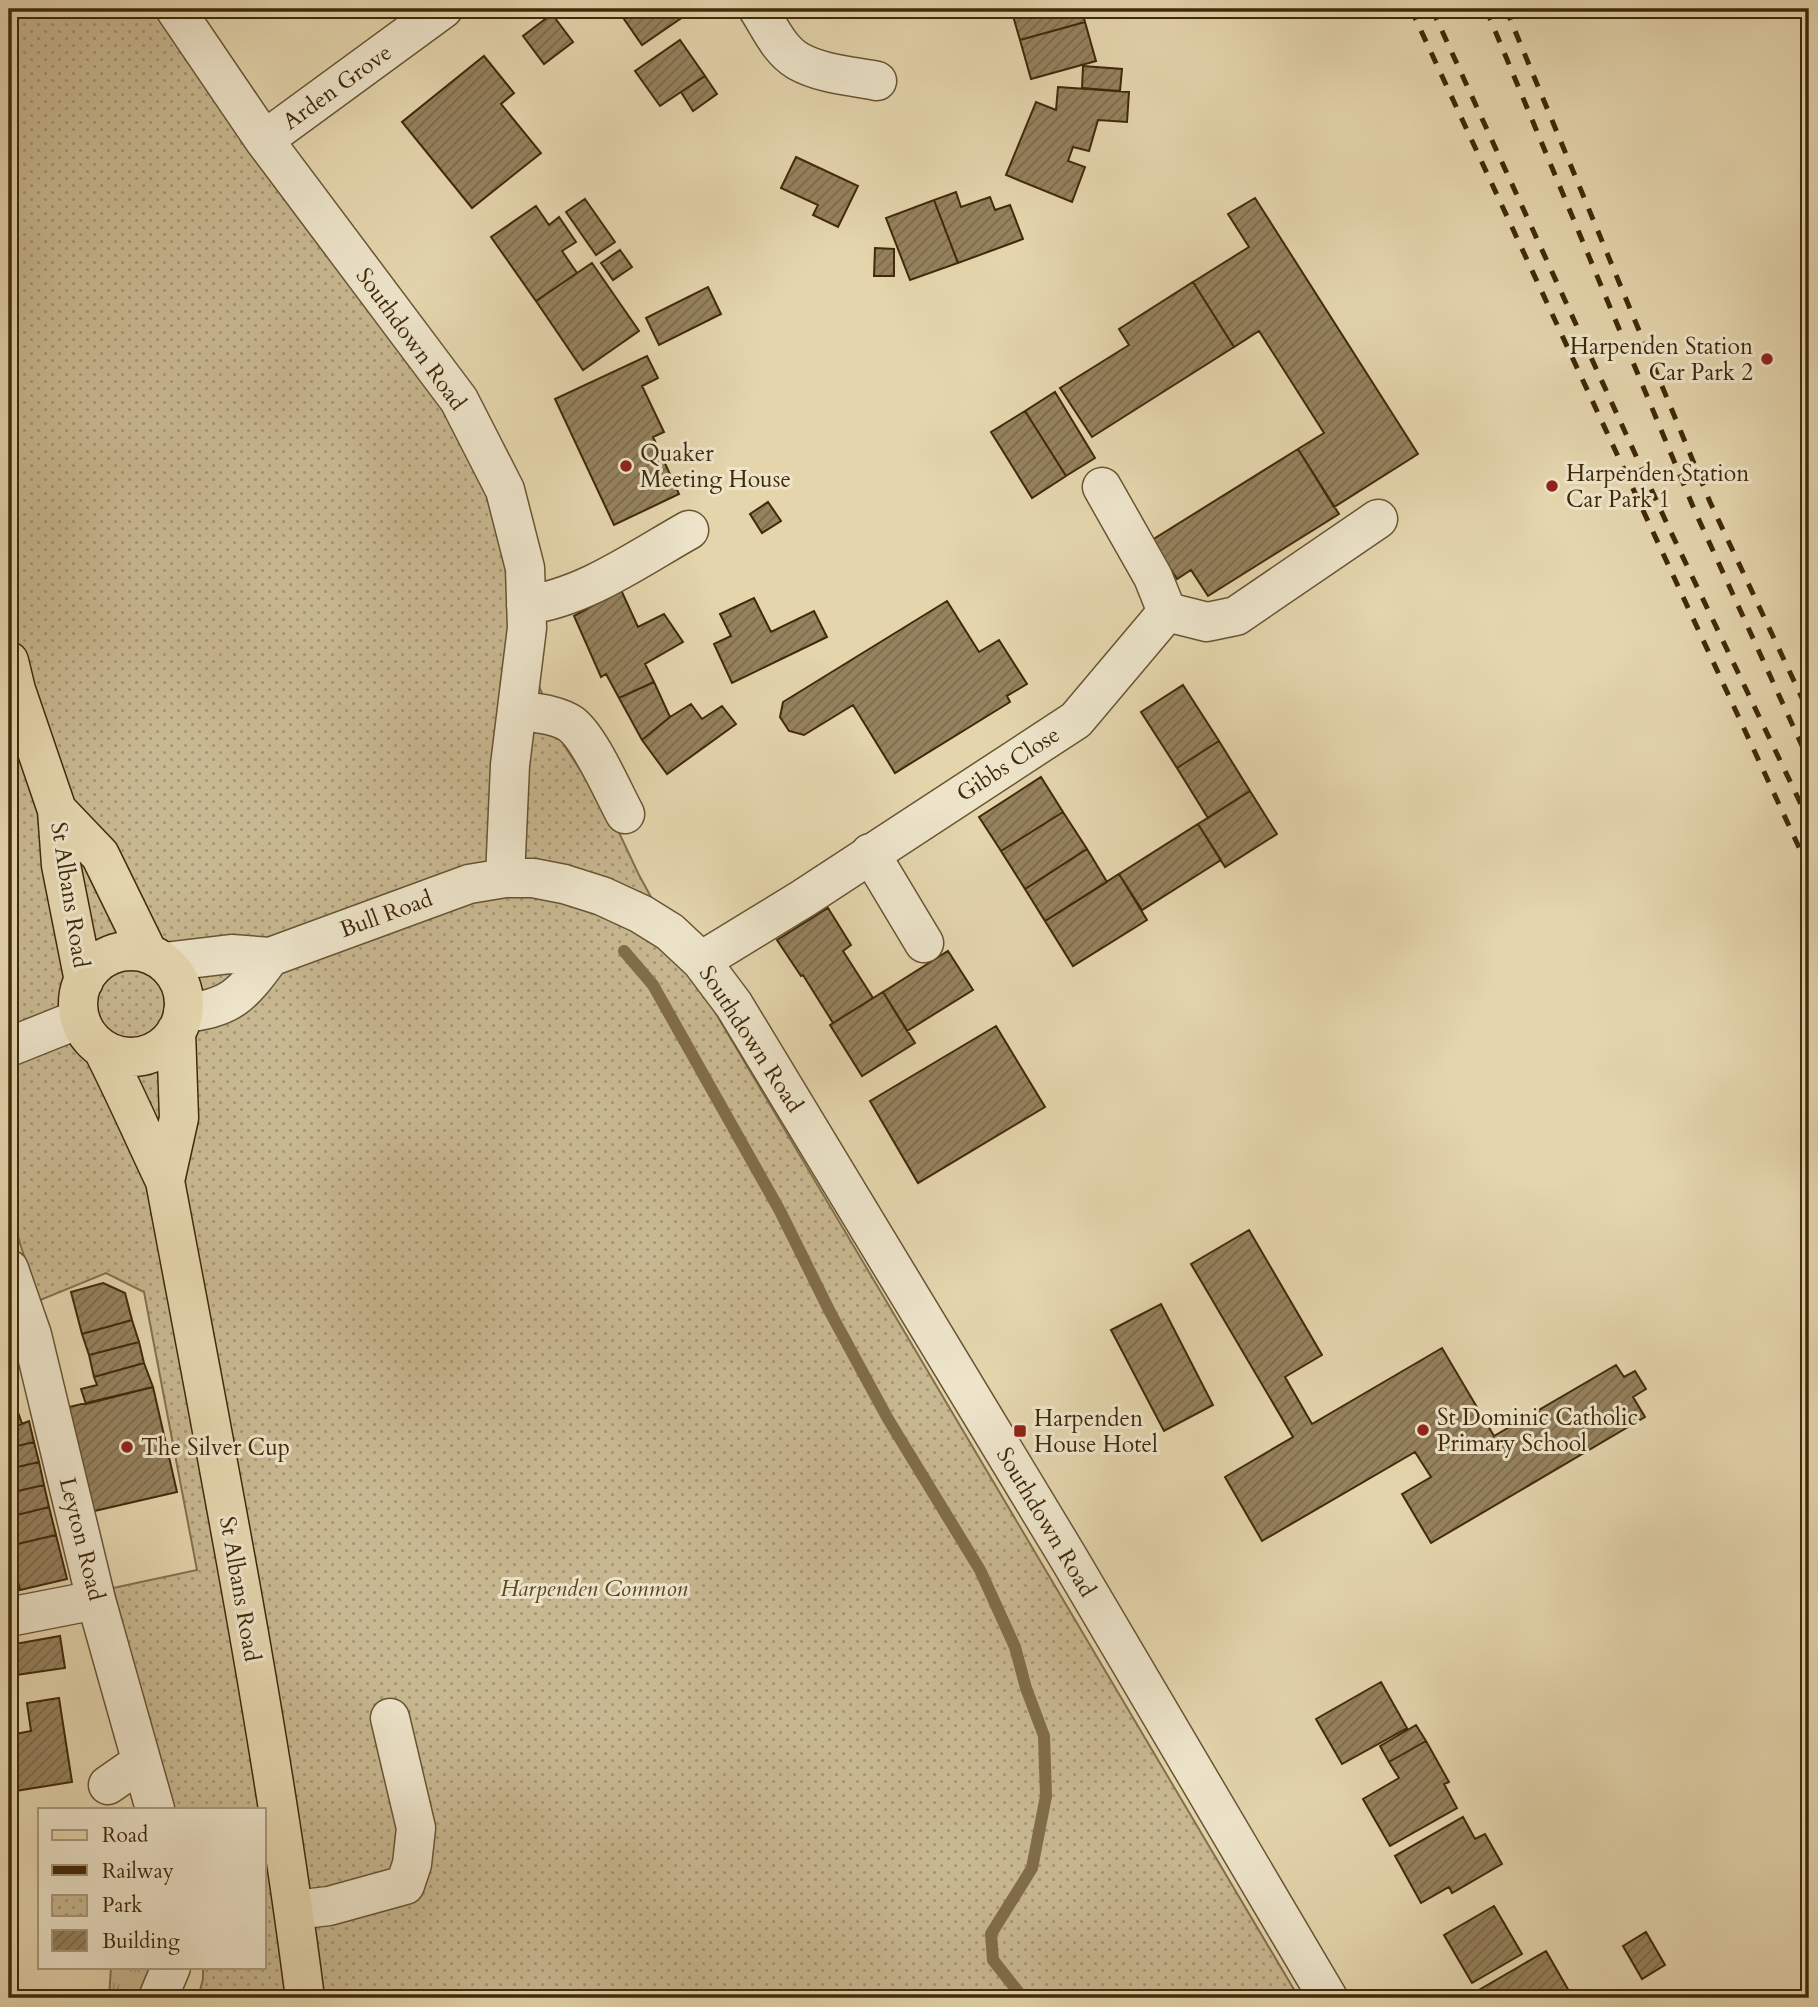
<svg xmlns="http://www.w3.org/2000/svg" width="1818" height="2007" font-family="Cardo,serif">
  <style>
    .grass { fill: url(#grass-tufts); stroke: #84704d; stroke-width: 2 }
    .park { fill: url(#park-dots); stroke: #84704d; stroke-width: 2 }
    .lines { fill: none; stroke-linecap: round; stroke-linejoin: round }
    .stream { stroke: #816d4a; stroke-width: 12 }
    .building { fill: url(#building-hatch); stroke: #402909; stroke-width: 2 }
    .minor-casing { stroke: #695432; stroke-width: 41 }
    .major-casing { stroke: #402909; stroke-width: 41 }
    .minor { stroke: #ede4ca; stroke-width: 38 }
    .major { stroke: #e4d5ad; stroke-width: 38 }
    .rail { stroke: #402909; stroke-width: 5; stroke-dasharray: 12 12; stroke-linecap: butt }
    .poi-dot { fill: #8f2418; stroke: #ede4ca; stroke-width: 2.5 }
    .labels { text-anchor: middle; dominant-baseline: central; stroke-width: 6; stroke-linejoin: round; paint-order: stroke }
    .street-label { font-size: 23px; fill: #402909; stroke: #ede4ca }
    .poi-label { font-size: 23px; fill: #402909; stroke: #ede4ca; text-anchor: start }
    .park-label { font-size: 23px; font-style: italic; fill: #5b4624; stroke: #ede4ca }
  </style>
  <defs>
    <pattern id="grass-tufts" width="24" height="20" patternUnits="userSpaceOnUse" patternTransform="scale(1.75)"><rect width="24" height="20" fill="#c8b891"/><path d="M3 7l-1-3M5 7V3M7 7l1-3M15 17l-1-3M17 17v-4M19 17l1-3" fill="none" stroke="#a49675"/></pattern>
    <pattern id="park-dots" width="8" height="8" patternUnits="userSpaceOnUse" patternTransform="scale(1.75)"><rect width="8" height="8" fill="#c8b891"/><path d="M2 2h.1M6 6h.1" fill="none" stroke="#a49675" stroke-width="1.8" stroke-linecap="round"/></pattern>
    <pattern id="building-hatch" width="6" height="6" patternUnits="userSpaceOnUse" patternTransform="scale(1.75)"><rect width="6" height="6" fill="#95825e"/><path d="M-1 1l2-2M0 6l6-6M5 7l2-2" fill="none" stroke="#7b6a4c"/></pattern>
  </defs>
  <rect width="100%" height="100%" fill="#e4d5ad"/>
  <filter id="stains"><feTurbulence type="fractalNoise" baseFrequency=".00286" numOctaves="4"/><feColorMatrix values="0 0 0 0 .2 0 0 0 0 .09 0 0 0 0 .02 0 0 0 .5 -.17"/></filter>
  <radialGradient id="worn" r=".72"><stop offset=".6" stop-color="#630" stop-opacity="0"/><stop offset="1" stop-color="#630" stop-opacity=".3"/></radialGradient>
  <path class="grass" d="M111,1967H154L145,1998H109Z"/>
  <path class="park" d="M9,9H157L451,415L490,490L503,548L509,599L538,684L564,745L614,822L639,875L699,985L1299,1998H198L203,1979V1967H264V1809H171L113,1588L197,1570L144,1292L106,1273L38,1301L9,1208Z"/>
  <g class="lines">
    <path class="stream" d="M624,951L653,985L780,1211L830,1312L888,1419L980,1570L1015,1647L1026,1688L1044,1736L1046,1796L1032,1868L991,1934L993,1960L1023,1998"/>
  </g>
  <path class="building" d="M617,9H692L693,10L642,45Z
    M1011,9H1081L1085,22L1020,40Z
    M552,14L573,42L544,64L523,36Z
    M1085,22L1096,61L1031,79L1020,40Z
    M680,40L705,76L660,106L635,71Z
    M484,56L514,93L501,104L541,153L472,208L402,122Z
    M1083,66L1122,69L1120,91L1082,88Z
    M705,76L717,94L693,111L681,92Z
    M1058,87L1129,92L1127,122L1098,120L1089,151L1073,147L1068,161L1085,167L1072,202L1006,175L1036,102L1056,110Z
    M796,157L858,186L838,227L813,215L818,205L781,188Z
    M956,192L961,207L990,197L995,210L1010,205L1023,239L958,263L934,200Z
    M1255,198L1418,454L1334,507L1298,449L1324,433L1259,331L1234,347L1193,282L1249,247L1228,214Z
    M585,199L615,242L596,255L566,212Z
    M934,200L958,263L910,280L886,218Z
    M536,206L549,225L559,217L576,242L562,251L577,273L536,301L491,237Z
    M875,248L894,249V276H874Z
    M620,250L632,267L613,280L601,263Z
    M592,263L639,331L583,370L536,301Z
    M1193,282L1234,347L1092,437L1060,388L1129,345L1119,329Z
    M708,287L721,314L659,345L646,318Z
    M647,356L658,378L642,386L664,432L653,437L679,494L614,525L555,399Z
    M1055,392L1095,458L1066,476L1025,411Z
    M1025,411L1066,476L1032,498L991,432Z
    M1298,449L1339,514L1208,596L1191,570L1177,579L1152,540Z
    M768,502L781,521L762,533L750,514Z
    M621,590L638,627L664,614L683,642L645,664L654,682L619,698L606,674L601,677L574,616Z
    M754,598L771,632L814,611L827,637L732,683L714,644L731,636L720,614Z
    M947,601L979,652L999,640L1027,684L1007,696L1010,702L895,773L853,705L804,735L789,731L780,717L783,702Z
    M654,682L670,717L642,740L619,698Z
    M1183,685L1219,741L1177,768L1141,712Z
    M691,704L702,719L722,706L736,724L667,774L642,740L670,717Z
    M1219,741L1250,791L1208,818L1177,768Z
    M1041,777L1063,812L1001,851L979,817Z
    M1250,791L1277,834L1225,867L1198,824Z
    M1063,812L1087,849L1025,889L1001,851Z
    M1198,824L1221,860L1142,910L1119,874Z
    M1087,849L1107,882L1045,921L1025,889Z
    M1119,874L1147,920L1073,966L1045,921Z
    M828,908L851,945L843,951L873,998L833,1023L803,975L801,976L777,940Z
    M948,951L973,990L907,1031L883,992Z
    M883,992L915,1043L862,1076L830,1025Z
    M996,1026L1045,1107L918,1183L870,1101Z
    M1249,1230L1322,1355L1285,1377L1312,1424L1442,1348L1494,1436L1616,1365L1624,1377L1635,1371L1646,1389L1633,1397L1645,1417L1431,1543L1402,1494L1431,1477L1415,1452L1262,1541L1225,1477L1293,1437L1191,1264Z
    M103,1283L125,1293L132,1320L82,1334L71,1292Z
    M1161,1304L1213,1405L1164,1431L1111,1330Z
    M132,1320L139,1342L89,1355L82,1334Z
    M139,1342L144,1363L94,1377L89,1355Z
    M144,1363L153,1387L86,1404L81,1389L97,1385L94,1377Z
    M9,1386L22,1424L9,1429Z
    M153,1387L177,1492L90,1512L65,1408Z
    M29,1421L34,1442L9,1448V1429Z
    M34,1442L39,1462L9,1469V1448Z
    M39,1462L44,1485L9,1493V1469Z
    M44,1485L49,1507L9,1517V1493Z
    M49,1507L56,1535L9,1546V1517Z
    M56,1535L67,1579L20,1590L9,1546Z
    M60,1636L65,1668L9,1676V1645Z
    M1381,1682L1407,1728L1342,1764L1316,1719Z
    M59,1698L72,1782L9,1792V1754L18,1752L15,1734L31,1731L27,1703Z
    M1416,1725L1426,1741L1389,1762L1380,1746Z
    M1426,1741L1449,1782L1444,1784L1457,1808L1390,1846L1363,1799L1399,1778L1389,1762Z
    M1463,1817L1475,1839L1485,1834L1502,1864L1452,1893L1449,1887L1421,1903L1395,1856Z
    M1494,1906L1522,1954L1472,1983L1444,1935Z
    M1646,1932L1665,1965L1642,1979L1623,1946Z
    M1546,1951L1573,1998H1481L1477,1991Z"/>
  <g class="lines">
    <g class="minor-casing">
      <path id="minor" d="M175,9L264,140L459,400L505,490L525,568L527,628L510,765L505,878
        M758,9C769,26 779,50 798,61C821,74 851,76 877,81
        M264,140L443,9
        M526,605C584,598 639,558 689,530
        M1167,612L1207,622L1236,616L1378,519
        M517,710C535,713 556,714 571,724C590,738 613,792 625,814
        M870,853L924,943
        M701,961L804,898L1076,720L1167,612L1153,577L1102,487
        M164,962L231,954L270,957L469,884L505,878H533L564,884L602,896L641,914L670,932L701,961L734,1005L1068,1557L1328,1998
        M183,1013C231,1009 243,994 270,957
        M9,1047L79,1019
        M9,1269L32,1335L96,1600L155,1809
        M9,1617L96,1600
        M108,1785L141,1762
        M294,1910L329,1906L405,1885L412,1864L416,1828L390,1718
        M158,1998L171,1967"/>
    </g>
    <g class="major-casing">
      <path id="major" d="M9,661L16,690L57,810L61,865L84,981
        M57,810L100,855L148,953
        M78 1004a53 53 0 1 1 106 0a53 53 0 1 1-106 0Z
        M103,1050C125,1093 144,1137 165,1181C216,1453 270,1724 305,1998
        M165,1181L179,1118L176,1031"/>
    </g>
    <use href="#minor" class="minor"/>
    <use href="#major" class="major"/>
    <path class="rail" d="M1411,9L1809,869
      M1432,9L1668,526L1809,821
      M1486,9L1694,509L1809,761
      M1506,9L1710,502L1809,713"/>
  </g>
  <g class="poi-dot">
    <circle cx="1767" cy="359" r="7"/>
    <circle cx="626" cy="466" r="7"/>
    <circle cx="1552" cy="486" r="7"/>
    <circle cx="1423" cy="1430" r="7"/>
    <rect x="1013" y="1424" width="14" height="14" rx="3.5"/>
    <circle cx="127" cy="1447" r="7"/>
  </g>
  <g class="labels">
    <g class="street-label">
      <text transform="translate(337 87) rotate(-36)">Arden Grove</text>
      <text transform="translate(411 339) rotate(54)">Southdown Road</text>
      <text transform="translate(1008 764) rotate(-33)">Gibbs Close</text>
      <text transform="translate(70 895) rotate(81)">St Albans Road</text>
      <text transform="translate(386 914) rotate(-20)">Bull Road</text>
      <text transform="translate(751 1039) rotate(57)">Southdown Road</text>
      <text transform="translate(1046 1522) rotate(59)">Southdown Road</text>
      <text transform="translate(82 1539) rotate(76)">Leyton Road</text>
      <text transform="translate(240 1589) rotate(80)">St Albans Road</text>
    </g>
    <g class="poi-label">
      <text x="1753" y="346" text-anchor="end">Harpenden Station<tspan x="1753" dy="26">Car Park 2</tspan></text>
      <text x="640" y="453">Quaker<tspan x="640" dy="26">Meeting House</tspan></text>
      <text x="1566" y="473">Harpenden Station<tspan x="1566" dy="26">Car Park 1</tspan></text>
      <text x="1437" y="1417">St Dominic Catholic<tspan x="1437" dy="26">Primary School</tspan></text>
      <text x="1034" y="1418">Harpenden<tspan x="1034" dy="26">House Hotel</tspan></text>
      <text x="141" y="1447">The Silver Cup</text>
    </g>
    <g class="park-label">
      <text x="594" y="1588">Harpenden Common</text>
    </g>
  </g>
  <rect width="1818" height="2007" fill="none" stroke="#e4d5ad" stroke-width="35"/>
  <rect x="10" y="10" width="1797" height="1986" fill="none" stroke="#402909" stroke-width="3.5"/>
  <rect x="18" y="18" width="1783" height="1972" fill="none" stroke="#402909" stroke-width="2"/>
  <rect x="38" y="1808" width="228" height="161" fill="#ede4ca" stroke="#a8997d" stroke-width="2"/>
  <rect x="52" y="1830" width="35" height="10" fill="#e4d5ad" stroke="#a8997d" stroke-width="2"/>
  <text x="102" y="1842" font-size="21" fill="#402909">Road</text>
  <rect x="52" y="1865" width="35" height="10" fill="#402909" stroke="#a8997d" stroke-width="2"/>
  <text x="102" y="1878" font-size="21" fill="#402909">Railway</text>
  <rect x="52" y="1895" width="35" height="21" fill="url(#park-dots)" stroke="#a8997d" stroke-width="2"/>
  <text x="102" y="1912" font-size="21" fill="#402909">Park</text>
  <rect x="52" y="1930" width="35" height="21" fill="url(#building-hatch)" stroke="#a8997d" stroke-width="2"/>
  <text x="102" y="1948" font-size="21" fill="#402909">Building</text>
  <rect width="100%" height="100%" filter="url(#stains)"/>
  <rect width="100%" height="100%" fill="url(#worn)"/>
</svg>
